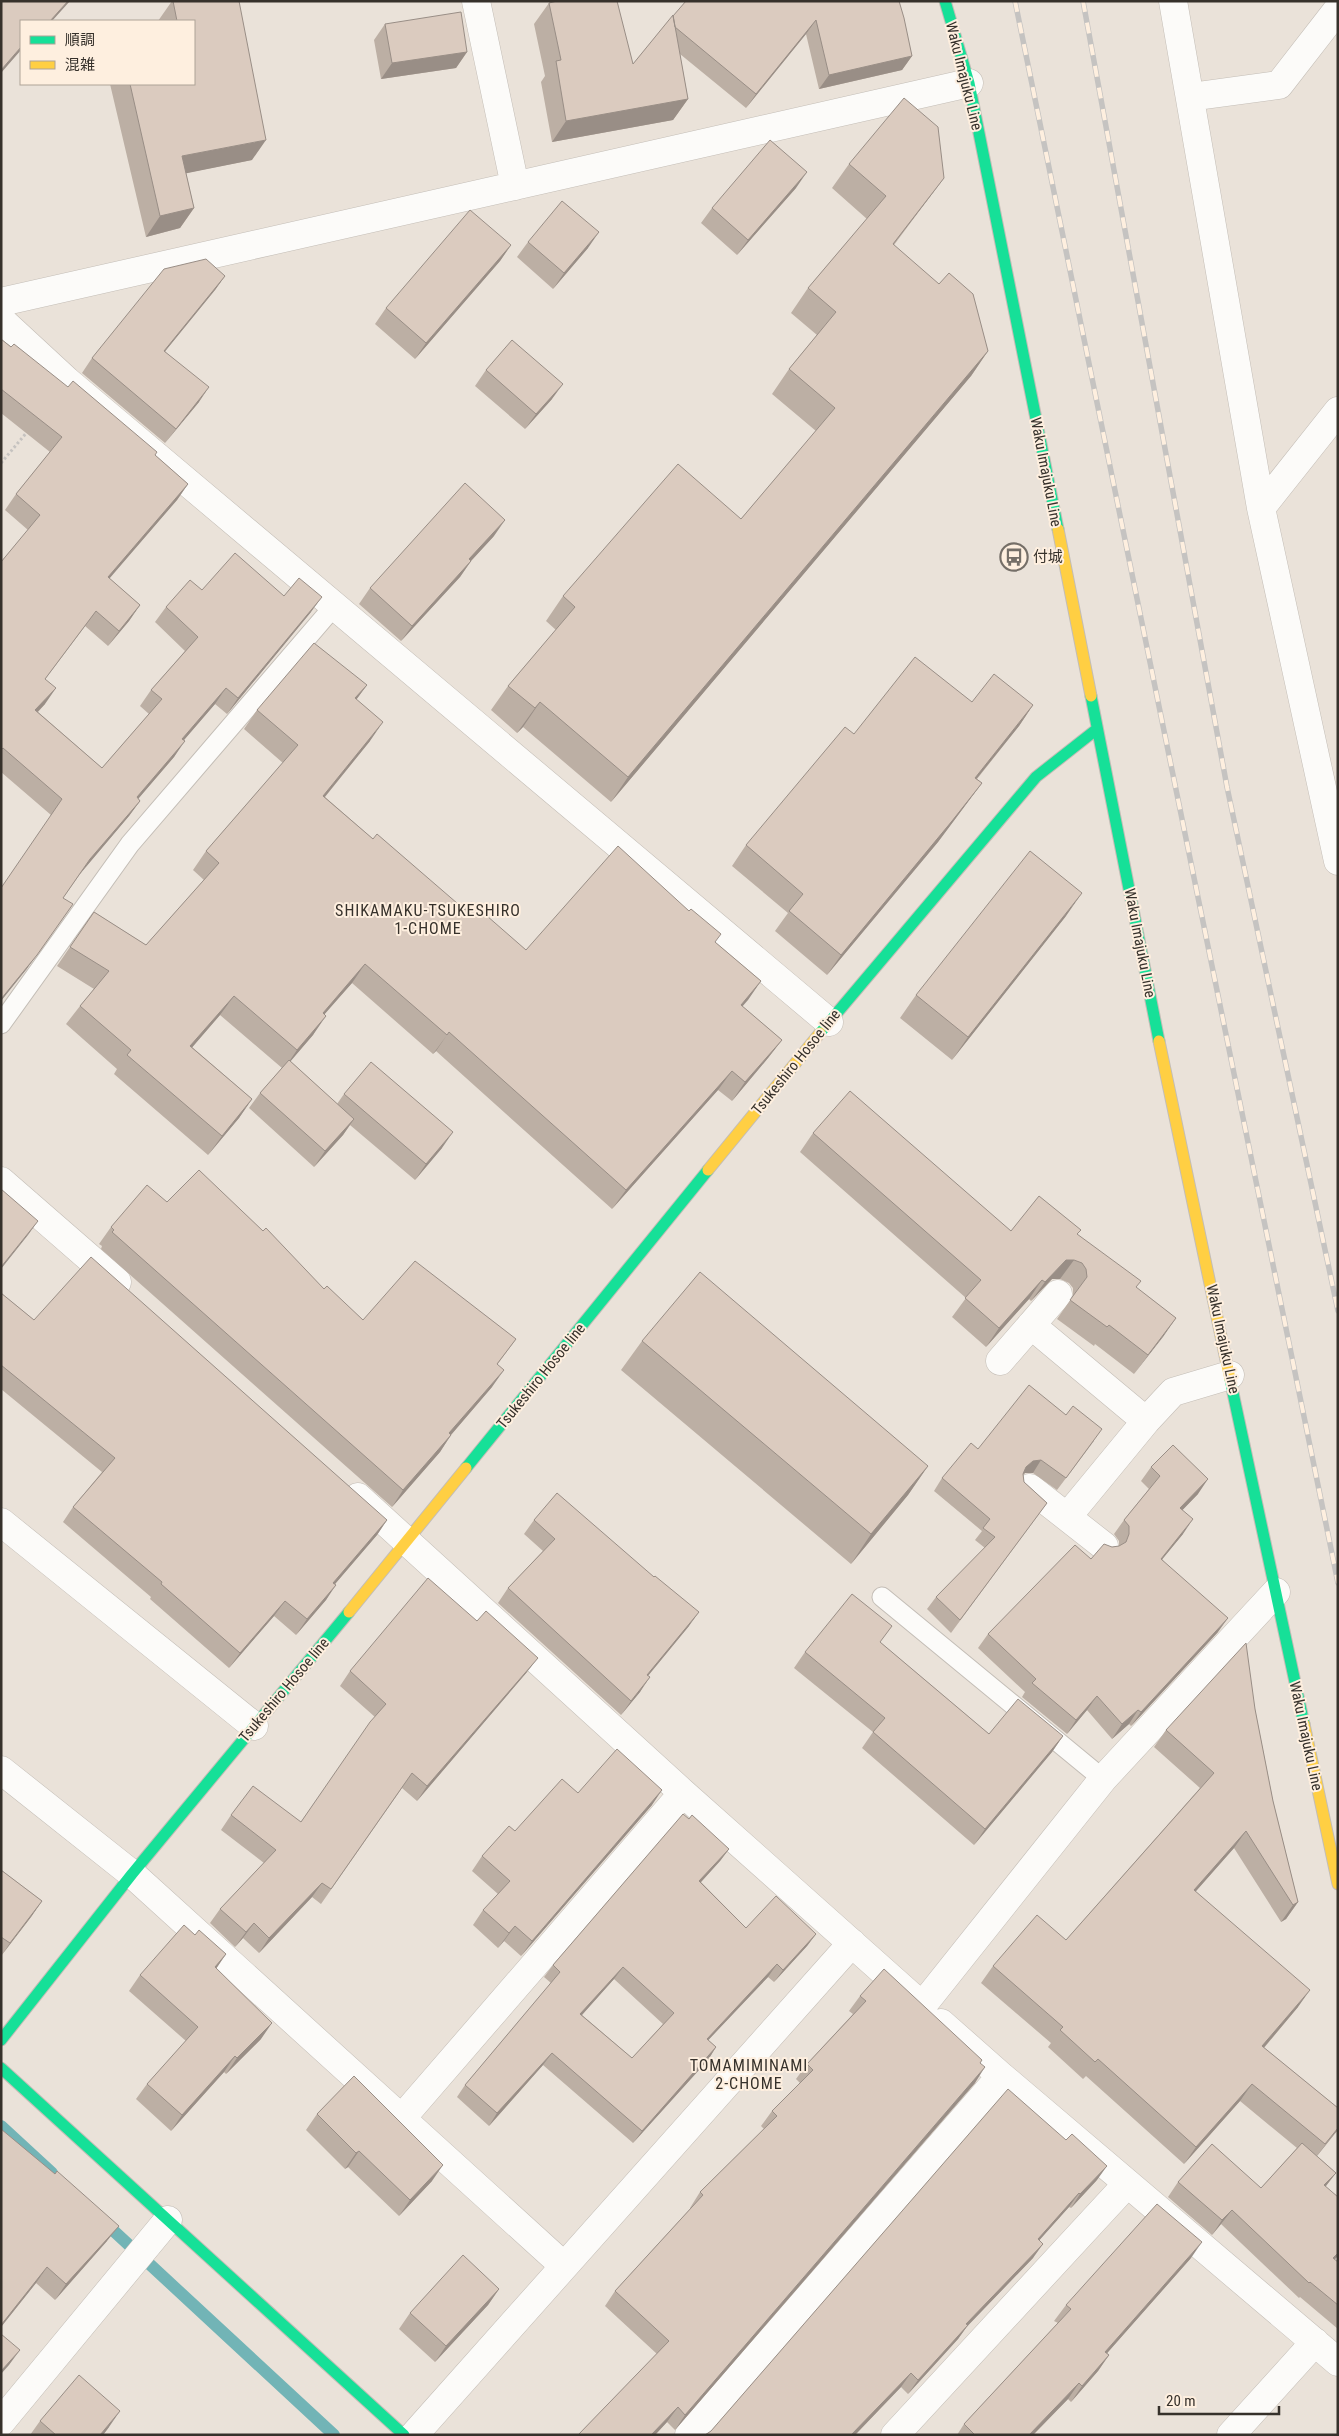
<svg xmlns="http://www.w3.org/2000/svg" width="1339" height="2436" font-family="'Roboto Condensed','Noto Sans JP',sans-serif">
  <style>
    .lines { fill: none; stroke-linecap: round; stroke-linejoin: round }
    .stream { stroke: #72b4b6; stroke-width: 12 }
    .lane-casing { stroke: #c3bdb6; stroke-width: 21 }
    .street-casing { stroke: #c3bdb6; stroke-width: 29 }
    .fast-casing { stroke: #c3bdb6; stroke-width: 13 }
    .slow-casing { stroke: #c3bdb6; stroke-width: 13 }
    .path { stroke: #c6c3c0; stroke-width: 3; stroke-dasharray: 2.5 2.5; stroke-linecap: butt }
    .lane { stroke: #fcfbf9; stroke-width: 19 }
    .street { stroke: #fcfbf9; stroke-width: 28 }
    .fast { stroke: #16e098; stroke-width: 11 }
    .slow { stroke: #ffcf43; stroke-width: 11 }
    .rail-casing { stroke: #c5c3c1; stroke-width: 5.5 }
    .rail { stroke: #feefdf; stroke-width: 4; stroke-dasharray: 11; stroke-linecap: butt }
    .wall { fill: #bcafa4; fill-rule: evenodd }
    .shaded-wall { fill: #998e86 }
    .building { fill: #dbcbbf; stroke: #998e86; fill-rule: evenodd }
    .labels { text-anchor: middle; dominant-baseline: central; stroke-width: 4; stroke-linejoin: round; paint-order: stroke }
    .street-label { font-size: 15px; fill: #36312b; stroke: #feefdf }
    .poi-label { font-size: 15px; fill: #36312b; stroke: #feefdf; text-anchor: start }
    .neighbourhood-label { font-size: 16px; letter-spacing: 1px; fill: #36312b; stroke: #feefdf }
  </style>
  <rect width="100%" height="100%" fill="#eae2d9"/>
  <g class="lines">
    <path class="stream" d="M1,2126L52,2173
      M103,2221L334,2435"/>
    <g class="lane-casing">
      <path id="lane" d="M1,1024L130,844L335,605
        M882,1597L1103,1779"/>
    </g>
    <g class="street-casing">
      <path id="street" d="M476,1L515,186
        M1173,1L1261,508L1338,861
        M1190,97L1279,85L1338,9
        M1,302L969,83
        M1,320L67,381L829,1022
        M1261,508L1338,411
        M1,1181L117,1282
        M1031,1325L1146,1421
        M1000,1361L1058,1294
        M1030,1488L1104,1546
        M358,1497L683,1793L911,1996
        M1067,1517L1146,1421L1173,1392L1230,1375
        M1,1522L254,1726
        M1,1770L132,1874L564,2266
        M922,2006L1103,1779L1276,1592
        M941,2023L1001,2076L1338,2362
        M401,2119L683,1793
        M1,2422L168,2220
        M414,2435L852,1943
        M689,2435L1001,2076
        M895,2435L1127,2184
        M1231,2435L1315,2342"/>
    </g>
    <g class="fast-casing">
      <path id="fast" d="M945,1L969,83L1058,529
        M1091,696L1159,1041
        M820,1033L1036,777L1097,729
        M1230,1379L1304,1724
        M466,1468L708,1170
        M1,2040L132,1874L349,1612
        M1,2068L404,2435"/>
    </g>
    <g class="slow-casing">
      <path id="slow" d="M1058,529L1091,696
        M1159,1041L1230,1379
        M708,1170L820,1033
        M349,1612L466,1468
        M1304,1724L1338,1884"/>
    </g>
    <path class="path" d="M1,463L28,431"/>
    <use href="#lane" class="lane"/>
    <use href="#street" class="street"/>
    <use href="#fast" class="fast"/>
    <use href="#slow" class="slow"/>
    <g class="rail-casing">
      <path id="rail" d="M1015,1L1338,1583
        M1083,1L1227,787L1338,1311"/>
    </g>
    <use href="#rail" class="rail"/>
  </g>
  <path class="wall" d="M172,1H239L252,160L186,173L194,208L180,228L146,237L110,84H194V21H158Z
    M899,1L912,56L902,70L819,89L806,34L746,108L680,54L688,99L673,120L552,142L541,82L545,76L534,24L549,3L633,64L673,16Z
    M385,24L467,52L456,68L381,79L374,40Z
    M849,164L944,178L926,202L894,245L988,351L971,376L611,802L523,727L517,733L491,710L508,686L556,630L546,621L563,596L741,519L816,431L772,394L789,369L817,335L791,313L808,288L867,219L832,188Z
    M796,188L737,255L701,223L712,208Z
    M528,242L588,248L553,289L517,257Z
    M511,245L500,261L415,359L375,324L386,308Z
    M225,276L215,290L165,351L199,402L165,443L82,373L92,358Z
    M1,339L155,455L188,484L177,500L109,578L140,605L129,621L108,646L85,626L45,679V704L38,712L102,768L149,714L140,706L151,690L185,651L155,622L166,607L202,590L284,596L311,612L227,714L215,704L184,740L174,757L138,799L140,801L129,816L80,874L63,898L26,970L51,815L1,772V562L28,530L5,510L16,494L50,452L1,413Z
    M486,370L552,399L525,429L475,386Z
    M494,536L471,561L460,577L401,641L359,604L370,588Z
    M367,685L356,700L370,741L325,797L373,839L465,910L526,950L715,942L761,981L742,1006L782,1040L768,1058L732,1101L718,1090L612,1209L436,1051L433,1054L352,983L324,1014L313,1035L290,1061L337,1104L344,1094L442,1148L415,1180L350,1125L343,1135L314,1167L249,1108L260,1093L282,1068L220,1015L192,1047L252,1099L239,1118L208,1155L114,1074L117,1069L66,1024L80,1006L94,989L57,966L94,912L146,945L204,880L193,870L206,851L283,763L244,729L257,710Z
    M972,702L1033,705L1019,726L977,779L982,783L938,842L827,975L775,931L788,913L732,866L746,845L854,734Z
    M1066,916L952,1060L900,1018L916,995Z
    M813,1133L1011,1231L1078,1235L1136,1288L1176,1318L1134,1374L1095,1344L1094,1346L1057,1319L1073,1296V1288L1069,1283L1060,1279H1052L1031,1301L1029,1299L986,1347L952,1317L966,1298L800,1152Z
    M167,1202L324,1289L363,1320L516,1339L497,1365L492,1387L451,1435L440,1452L392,1507L101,1249L102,1246L99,1244L111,1227Z
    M1,1293L34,1320L387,1520L377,1535L335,1584L326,1600L296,1635L274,1616L229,1668L150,1599L151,1597L63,1522L73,1507L102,1472L1,1389Z
    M642,1341L928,1466L908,1495L851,1564L621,1370Z
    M1094,1441L1057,1490L1033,1473H1025L1023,1475L1024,1482L1047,1503L951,1633L927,1609L936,1597L985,1548L975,1540L982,1531L934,1491L942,1478L978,1449Z
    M1151,1467L1198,1494L1182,1510L1183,1534L1162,1559L1218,1632L1131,1726L1129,1724L1112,1739L1087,1710L1067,1734L1022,1697L1025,1692L978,1648L988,1634L1091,1559L1112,1547L1119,1546V1541L1114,1534L1124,1520L1149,1489L1141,1481Z
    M534,1520L689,1626L648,1676L640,1692L621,1715L498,1603L508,1588L543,1551L524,1534Z
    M881,1643L989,1734L1063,1736L1052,1752L974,1845L862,1748L873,1732L794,1668L805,1652Z
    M350,1671L527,1672L417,1801L402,1788L321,1904L312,1897L259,1953L243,1938L235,1947L210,1923L220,1909L264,1863L221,1830L231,1815L301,1822L375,1717L340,1686Z
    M1255,1709L1273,1801L1298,1902L1286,1919L1281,1922L1234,1848L1195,1892L1298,2007L1264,2048L1338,2108V2130L1317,2156L1336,2173L1326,2186L1335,2260L1338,2262V2329L1300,2297L1299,2298L1221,2224L1212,2235L1168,2197L1178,2182L1261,2188L1297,2148L1240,2101L1184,2164L1086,2076L1083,2079L1048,2047L1051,2043L981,1983L993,1966L1066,1940L1200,1788L1154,1747L1166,1730Z
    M578,1793L652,1805L521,1956L504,1941L498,1948L473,1925L483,1910L498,1894L472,1871L482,1856L515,1831Z
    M689,1819L729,1849L720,1861L701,1882L746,1928L816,1934L807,1946L774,1982L768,1977L708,2040L716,2047L708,2060L633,2143L543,2065L489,2126L457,2097L465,2085L551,1983L544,1977L553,1965ZM614,1979L663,2024L632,2058L582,2015Z
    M1,1870L42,1901L31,1917L1,1956Z
    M195,1935L226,1954L216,1969L261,2039L226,2074L224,2072L171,2131L136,2099L147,2084L186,2041L129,1991L140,1975Z
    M860,1996L980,2063L975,2083L675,2430L667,2422L655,2435H578L657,2354L605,2306L615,2291L690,2209V2208L700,2192L764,2129L761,2126L772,2111L800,2083L796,2079L807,2064L853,2014L849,2011Z
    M317,2114L432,2181L399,2216L348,2167L345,2169L306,2130Z
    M1,2129L107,2241L55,2300L36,2283L1,2327Z
    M1097,2180L1071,2208L1069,2207L1039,2240L1033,2258L968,2325L958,2339L908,2394L901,2387L855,2435H705Z
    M1191,2258L1107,2353L1109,2355L1098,2371L1071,2402L1068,2399L1033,2435H957L964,2424L1058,2323L1054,2321L1066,2305Z
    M499,2289L488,2305L435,2362L399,2329L410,2313Z
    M40,2421L109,2427L103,2435H30Z"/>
  <path class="shaded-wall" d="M68,1H70L52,21H50Z
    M816,20L806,34L746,108L756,94Z
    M21,47V50L1,73V70Z
    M467,52L456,68L381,79L392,63Z
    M912,56L902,70L819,89L829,75Z
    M688,99L673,120L552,142L566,121Z
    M266,140L252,160L168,177L182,156Z
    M807,172L796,188L737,255L748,240Z
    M944,178L926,202L875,268L893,244Z
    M194,208L180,228L146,237L160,216Z
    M599,232L588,248L553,289L564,273Z
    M511,245L500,261L415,359L426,343Z
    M225,276L215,290L154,365L164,351Z
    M988,351L971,376L611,802L628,777Z
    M563,384L552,399L525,429L536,414Z
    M209,387L199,402L165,443Z
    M188,484L177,500L97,593L108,577Z
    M505,520L494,536L458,575L469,559Z
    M471,561L460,577L401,641L412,626Z
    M322,597L311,612L227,714L238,698Z
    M140,605L129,621L108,646L119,631Z
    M96,611L85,626L34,694L45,679Z
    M367,685L353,704L355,698Z
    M56,688L45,704L24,726L35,710Z
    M226,688L215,704L171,755L182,739Z
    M540,702L523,727L517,733L535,708Z
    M1033,705L1019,726L961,798L975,778Z
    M383,722L370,741L310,815L323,796Z
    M185,741L174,757L126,813L137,797Z
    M982,783L938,842L827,975L841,955Z
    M140,801L129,816L79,875L90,859Z
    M1082,893L1066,916L952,1060L968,1037Z
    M73,904L26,970L1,1001V999Z
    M365,964L352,983L309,1032L323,1013Z
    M761,981L748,1000L727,1024L741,1005Z
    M234,996L220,1015L177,1065L190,1046Z
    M326,1016L313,1035L284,1069L297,1050Z
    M449,1032L436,1051L433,1054L447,1035Z
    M782,1040L768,1058L732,1101L745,1082Z
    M732,1071L718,1090L612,1209L626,1190Z
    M252,1099L239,1118L208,1155L222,1136Z
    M354,1119L343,1135L314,1167L325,1151Z
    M453,1132L442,1148L415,1180L426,1164Z
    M38,1221L28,1235L1,1269V1267Z
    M1066,1260H1074L1060,1279H1052L1031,1301L1045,1282Z
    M1042,1280L1029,1299L986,1347L999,1328Z
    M1176,1318L1163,1337L1134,1374L1148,1355Z
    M504,1370L492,1387L438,1450L449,1433Z
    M451,1435L440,1452L392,1507L403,1490Z
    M1041,1460L1033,1473H1025L1017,1479L1026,1467L1033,1461Z
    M928,1466L908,1495L851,1564L871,1534Z
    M1208,1479L1198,1494L1170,1523L1180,1508Z
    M1193,1519L1183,1534L1151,1573L1161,1559Z
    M387,1520L377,1535L323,1598L333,1583Z
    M336,1585L326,1600L296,1635L307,1619Z
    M285,1601L274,1616L229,1668L240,1653Z
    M699,1612L689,1626L637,1689L647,1675Z
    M1228,1618L1218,1632L1131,1726L1141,1712Z
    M538,1658L527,1672L417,1801L427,1786Z
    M650,1677L640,1692L621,1715L631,1701Z
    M1097,1696L1087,1710L1067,1734L1076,1720Z
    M1138,1710L1129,1724L1112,1739L1122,1724Z
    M1063,1736L1052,1752L974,1845L985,1829Z
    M662,1790L652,1805L521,1956L532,1941Z
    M1246,1831L1234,1848L1182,1907L1194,1890Z
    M729,1849L720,1861L691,1893L699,1881Z
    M322,1883L312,1897L259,1953L269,1938Z
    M42,1901L31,1917L1,1956L10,1943Z
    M1298,1902L1286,1919L1281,1922L1293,1905Z
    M254,1923L243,1938L235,1947L246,1932Z
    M515,1926L504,1941L498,1948L509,1933Z
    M816,1934L807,1946L774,1982L783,1970Z
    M226,1954L215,1970V1967Z
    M777,1964L768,1977L698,2051L707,2039Z
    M623,1967L614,1979L572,2026L580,2014Z
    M1310,1990L1298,2007L1250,2064L1262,2046Z
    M272,2023L261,2039L226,2074L237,2058Z
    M716,2047L708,2060L633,2143L642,2131Z
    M552,2053L543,2065L489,2126L497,2113Z
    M235,2056L224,2072L171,2131L182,2115Z
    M985,2067L975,2083L675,2430L685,2415Z
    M1252,2084L1240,2101L1184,2164L1196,2147Z
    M1338,2128V2130L1335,2133L1313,2161Z
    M359,2151L348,2167L345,2169L356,2153Z
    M443,2165L432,2181L399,2216L410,2200Z
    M1107,2166L1097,2180L1071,2208L1080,2194Z
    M1336,2173L1325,2187L1324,2185Z
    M1079,2193L1069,2207L1028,2253L1038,2239Z
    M1232,2210L1221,2224L1212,2235L1222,2220Z
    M119,2226L107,2241L55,2300L66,2284Z
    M1202,2242L1191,2258L1094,2368L1105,2352Z
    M1043,2244L1033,2258L956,2338L966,2324Z
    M1338,2253V2256L1322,2273L1333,2258Z
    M47,2267L36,2283L1,2327V2325Z
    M499,2289L488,2305L435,2362L446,2346Z
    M968,2325L958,2339L908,2394L918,2380Z
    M20,2350L9,2365L1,2374V2371Z
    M1109,2355L1098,2371L1071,2402L1082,2386Z
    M911,2373L901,2387L855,2435H851Z
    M1079,2383L1068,2399L1033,2435H1029Z
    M678,2407L667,2422L655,2435H651Z
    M120,2411L109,2427L103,2435H100Z"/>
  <path class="building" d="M1,1H68L50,21H21V47L1,70Z
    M173,1H239L266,140L182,156L194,208L160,216L130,84H194V21H177Z
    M557,1H617L633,64L673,15L688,99L566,121L556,61L561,60L549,3Z
    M686,1H899L904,18L912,56L829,75L816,20L756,94L675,27L673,16Z
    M461,12L467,52L392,63L385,24Z
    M904,98L938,127L944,178L893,244L939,284L949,273L973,294L988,351L628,777L540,702L535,708L508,686L575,607L563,596L678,464L741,519L835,408L789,369L836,312L808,288L886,196L849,164Z
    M770,140L807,172L748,240L712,208Z
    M562,201L599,232L564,273L528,242Z
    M470,210L511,245L426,343L386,308Z
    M206,259L225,276L164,351L209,387L176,429L92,358L164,269Z
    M1,339L11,347L14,344L68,387L73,381L157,452L155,455L188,484L108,577L140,605L119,631L96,611L45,679L56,688L35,710L102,768L162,699L151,690L198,637L166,607L190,580L202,590L235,553L284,596L299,578L322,597L238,698L226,688L182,739L185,741L137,797L140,801L90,859L63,898L73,904L37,955L1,999V888L62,799L3,748L1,750V562L40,515L16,494L62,437L1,389Z
    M512,340L563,384L536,414L486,370Z
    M465,483L505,520L469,559L471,561L412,626L370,588Z
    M314,643L367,685L355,698L383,722L323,796L373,839L377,834L465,910L471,902L526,950L618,846L689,911L691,909L721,934L715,942L761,981L741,1005L782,1040L745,1082L732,1071L626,1190L449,1032L447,1035L365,964L323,1013L326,1016L297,1050L234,996L190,1046L252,1099L222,1136L127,1055L131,1050L80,1006L109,971L70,947L94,912L146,945L219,863L206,851L298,745L257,710Z
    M915,657L972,702L994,674L1033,705L975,778L982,783L952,821L841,955L789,911L803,894L746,845L845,727L854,734Z
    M1030,851L1082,893L968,1037L916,995Z
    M289,1060L354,1119L325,1151L260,1093Z
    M371,1062L453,1132L426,1164L344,1094Z
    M850,1091L1011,1231L1039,1196L1081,1230L1077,1234L1141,1281L1136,1287L1176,1318L1148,1355L1109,1325L1107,1327L1070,1300L1087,1277L1086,1269L1082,1263L1074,1260H1066L1045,1282L1042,1280L999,1328L965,1298L981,1280L813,1133Z
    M199,1170L263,1231L266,1228L324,1289L327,1286L363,1320L415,1261L516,1339L497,1364L504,1370L449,1433L451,1435L403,1490L112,1232L114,1230L111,1227L147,1185L167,1202Z
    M1,1189L38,1221L1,1267Z
    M91,1257L387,1520L333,1583L336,1585L307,1619L285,1601L240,1653L161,1584L162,1582L73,1507L115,1458L1,1365V1293L34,1320Z
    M700,1272L928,1466L871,1534L642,1341Z
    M1029,1385L1066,1415L1073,1406L1102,1429L1066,1478L1041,1460L1033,1461L1026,1467L1023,1474L1024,1482L1047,1503L960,1620L936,1597L995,1537L983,1528L990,1519L942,1478L971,1443L978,1449Z
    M1173,1445L1208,1479L1180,1508L1193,1519L1161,1559L1228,1618L1141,1712L1138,1710L1122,1724L1097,1696L1076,1720L1032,1683L1036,1679L988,1634L1075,1545L1091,1559L1104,1544L1112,1547L1119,1546L1126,1542L1129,1534V1526L1124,1520L1160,1476L1151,1467Z
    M557,1493L654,1577L655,1576L699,1612L647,1675L650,1677L631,1701L508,1588L555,1539L534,1520Z
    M428,1578L477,1621L486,1611L538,1658L427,1786L412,1773L331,1889L322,1883L269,1938L254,1923L246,1932L220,1909L276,1850L231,1815L253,1786L301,1822L370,1722L386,1704L350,1671Z
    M852,1594L892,1626L880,1642L989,1734L1018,1699L1063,1736L985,1829L873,1732L885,1718L805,1652Z
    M1246,1643L1255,1709L1273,1801L1298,1902L1293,1905L1246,1831L1194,1890L1310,1990L1262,2046L1338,2108V2128L1325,2144L1252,2084L1196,2147L1098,2059L1095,2062L1060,2030L1063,2027L993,1966L1037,1915L1066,1940L1214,1773L1166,1730Z
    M617,1749L662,1790L532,1941L515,1926L509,1933L483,1910L510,1881L482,1856L509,1826L515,1831L562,1779L578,1793Z
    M683,1814L689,1819L692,1815L729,1849L699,1881L746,1928L776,1896L816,1934L783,1970L777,1964L707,2039L716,2047L642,2131L552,2053L497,2113L465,2085L560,1972L553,1965ZM623,1967L674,2013L632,2058L580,2014Z
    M1,1870L42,1901L10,1943L1,1937Z
    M184,1925L195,1935L199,1930L226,1954L215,1967L272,2023L237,2058L235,2056L182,2115L147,2084L198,2027L140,1975Z
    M884,1969L982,2060L980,2063L985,2067L685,2415L678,2407L651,2435H578L669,2341L615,2291L703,2195L700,2192L777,2116L772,2111L813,2070L807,2064L866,2001L860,1996Z
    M354,2076L443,2165L410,2200L359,2151L356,2153L317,2114Z
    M1008,2089L1066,2140L1072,2134L1107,2166L1080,2194L1079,2193L1038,2239L1043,2244L966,2324L968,2325L918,2380L911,2373L851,2435H705L711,2431Z
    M1,2129L55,2174L57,2171L119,2226L66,2284L47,2267L1,2325Z
    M1302,2143L1336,2173L1324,2185L1338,2197V2253L1333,2258L1338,2262V2305L1310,2282L1309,2283L1232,2210L1222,2220L1178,2182L1212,2144L1261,2188Z
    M1157,2204L1202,2242L1105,2352L1109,2355L1082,2386L1079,2383L1029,2435H975L964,2424L1071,2309L1066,2305Z
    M463,2255L499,2289L446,2346L410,2313Z
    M1,2334L20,2350L1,2371Z
    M79,2375L120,2411L100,2435H56L40,2421Z"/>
  <defs>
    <g id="bus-ring" transform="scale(1.4375)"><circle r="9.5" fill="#feefdf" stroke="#756f68" stroke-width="1.5"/><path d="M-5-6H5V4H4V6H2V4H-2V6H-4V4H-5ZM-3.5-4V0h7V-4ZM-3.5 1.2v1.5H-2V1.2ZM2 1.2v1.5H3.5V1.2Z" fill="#756f68"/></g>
  </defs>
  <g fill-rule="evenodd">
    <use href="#bus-ring" x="1014" y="557"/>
  </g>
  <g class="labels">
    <g class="street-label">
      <text transform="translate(964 76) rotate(76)">Waku Imajuku Line</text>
      <text transform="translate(1046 472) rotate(79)">Waku Imajuku Line</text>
      <text transform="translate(1140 943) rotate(79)">Waku Imajuku Line</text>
      <text transform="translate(796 1062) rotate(-51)">Tsukeshiro Hosoe line</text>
      <text transform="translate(1223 1339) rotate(78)">Waku Imajuku Line</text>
      <text transform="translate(541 1376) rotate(-51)">Tsukeshiro Hosoe line</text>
      <text transform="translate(284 1690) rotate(-50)">Tsukeshiro Hosoe line</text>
      <text transform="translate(1306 1736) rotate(78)">Waku Imajuku Line</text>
    </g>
    <g class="poi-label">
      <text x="1033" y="557">付城</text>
    </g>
    <g class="neighbourhood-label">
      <text x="428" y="910">SHIKAMAKU-TSUKESHIRO<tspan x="428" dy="18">1-CHOME</tspan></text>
      <text x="749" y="2065">TOMAMIMINAMI<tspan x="749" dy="18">2-CHOME</tspan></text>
    </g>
  </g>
  <rect width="1339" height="2436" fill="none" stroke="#36312b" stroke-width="5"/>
  <rect x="20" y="20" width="175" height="65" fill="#feefdf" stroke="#aea397"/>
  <rect x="30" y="36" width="25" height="8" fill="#16e098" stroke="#aea397"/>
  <text x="65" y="45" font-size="15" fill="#36312b">順調</text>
  <rect x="30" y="61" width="25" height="8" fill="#ffcf43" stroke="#aea397"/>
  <text x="65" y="70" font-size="15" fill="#36312b">混雑</text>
  <path d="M1159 2406v8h120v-8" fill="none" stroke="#36312b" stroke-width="2.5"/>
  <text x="1166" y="2406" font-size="15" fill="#36312b" stroke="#feefdf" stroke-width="4" paint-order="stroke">20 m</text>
</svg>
